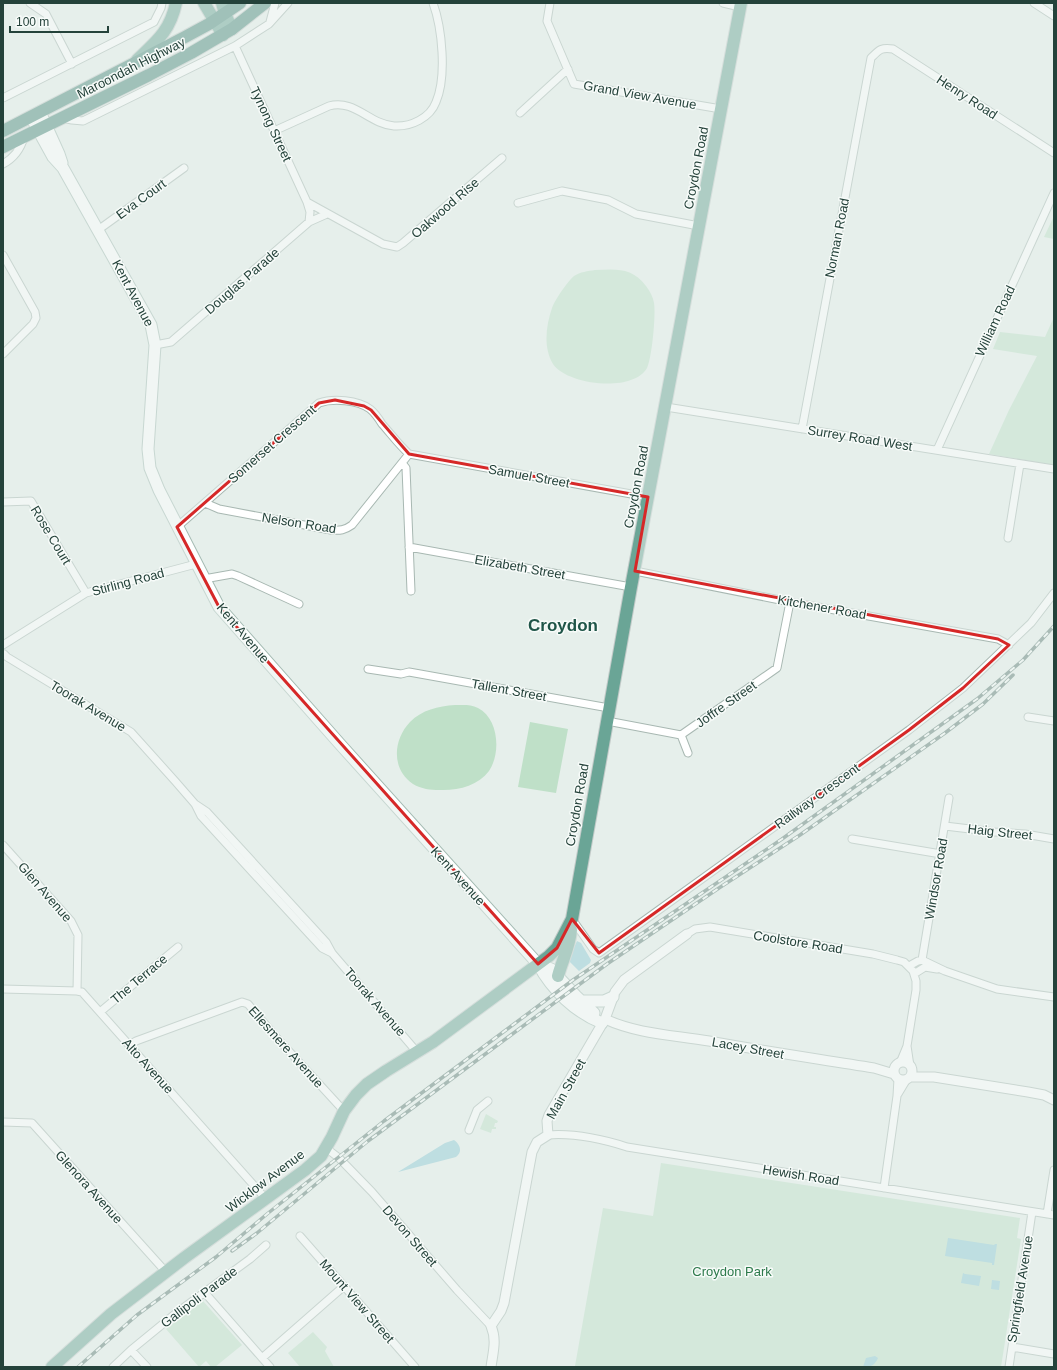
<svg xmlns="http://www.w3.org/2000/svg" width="1057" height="1370" font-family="Arial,sans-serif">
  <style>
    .green { fill: #bfe0c8 }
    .water { fill: #8ec9d4 }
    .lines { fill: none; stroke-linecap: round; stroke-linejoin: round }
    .minor-casing { stroke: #a8b8b2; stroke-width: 9 }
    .tertiary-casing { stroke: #a8b8b2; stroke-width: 11 }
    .secondary-casing { stroke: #a4bbb3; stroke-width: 13 }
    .primary-casing { stroke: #c2cac8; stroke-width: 14 }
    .trunk-casing { stroke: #c2cac8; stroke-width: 14 }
    .minor { stroke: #fff; stroke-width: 7 }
    .tertiary { stroke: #fff; stroke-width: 9 }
    .secondary { stroke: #fff; stroke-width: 11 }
    .primary { stroke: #6aa596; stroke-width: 12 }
    .trunk { stroke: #4c8a7c; stroke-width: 12 }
    .rail-casing { stroke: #5f7d75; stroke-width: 3.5 }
    .rail { stroke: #f7fbf9; stroke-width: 2; stroke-dasharray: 6; stroke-linecap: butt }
    .marked { fill: none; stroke: #d62828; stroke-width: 3; stroke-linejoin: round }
    .labels { text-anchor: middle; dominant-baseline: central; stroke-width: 3; stroke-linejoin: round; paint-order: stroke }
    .street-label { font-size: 13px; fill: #24423a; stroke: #f7fbf9 }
    .park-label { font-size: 13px; fill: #2d7a4b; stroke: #f7fbf9 }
    .district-label { font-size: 17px; font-weight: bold; fill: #1f5548; stroke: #f7fbf9 }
  </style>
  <rect width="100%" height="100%" fill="#e6efeb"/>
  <path class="green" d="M1054,216V239L1044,237Z
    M595,270C616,269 632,267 646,286C650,291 653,297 654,303C656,314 652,358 647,368C633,393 567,385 553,364C543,347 546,326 552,308C555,300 567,282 574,276C580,272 588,271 595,270Z
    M1054,317V465L989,454L1009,410L1037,356L993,349L1000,332L1045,337Z
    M455,705C462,705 471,704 478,708C499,719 501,753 489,771C478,786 457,791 439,790C431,790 421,789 413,784C391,769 393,740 410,722C422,710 438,706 455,705Z
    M530,722L568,729L556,793L518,787Z
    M486,1114L498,1121L497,1123H495L494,1127H496V1129H492L491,1133L480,1129Z
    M661,1163L1020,1218L1017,1238L1021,1239L1001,1367H584L575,1366L603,1208L653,1216Z
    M203,1301L242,1345L215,1367H211L206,1361L199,1367L166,1329Z
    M313,1332L327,1347L325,1351L334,1367H300L288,1353Z"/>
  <path class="water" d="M577,941L581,943L591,960L590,963L579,971L568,960Z
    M454,1140C460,1144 463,1152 456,1157L398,1172L445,1143Z
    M948,1238L994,1245L995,1244H997L994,1265H992V1263L945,1256Z
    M963,1273L965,1274L981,1276L979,1286L961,1283Z
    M992,1280L1000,1281L999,1290L991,1289Z
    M875,1356L878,1358C875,1365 871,1367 863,1367L866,1358Z"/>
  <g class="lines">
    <g class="minor-casing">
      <path id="minor" d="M30,3L46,14L72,64
        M550,3L547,21L574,84L721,109
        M723,3L740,7
        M1034,3L1054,16
        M270,22L275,3
        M235,46L307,202L310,212L309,222
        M3,98L154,22L161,8L162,3
        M520,113L568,69
        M62,118L72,120L83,121L235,46L269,24L288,3
        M274,131L329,106C355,99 369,124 394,126C411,127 430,118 436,102C447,76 442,28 433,3
        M3,164C14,158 21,148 24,137
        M307,202L383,244L397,247L403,243L502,158
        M518,203L562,191L608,200L636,214L699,226
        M98,230L184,168
        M3,255L35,312L36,318L33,324L3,354
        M155,345L171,342L309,222L327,214
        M666,407L1054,469
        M802,429L871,58C879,50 881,47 893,49L1054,153
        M937,450L1054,193
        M409,454L648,497
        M402,463L406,468L411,591
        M3,502L31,501L86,593
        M205,503L219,509L331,530C340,531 345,530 352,525L409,454
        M177,527L319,403C333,398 358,400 370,409C375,413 379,419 382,424C391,434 399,445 409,454
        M1008,538L1020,464
        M409,547L631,587
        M635,571L790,602L998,639L1009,645
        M204,579L232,574L238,576L299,604
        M3,645L86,593L196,564
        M4,654L7,657L131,732L175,781L195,804L201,816L322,948L332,953
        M368,669L401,674L409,672L609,708
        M1028,717L1054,721
        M607,721L681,735L777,668L790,602
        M681,735L688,753
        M195,804L207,812L326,942L332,953L417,1052
        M945,826L995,832L1025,834L1054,839
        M852,839L941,854
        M3,845L71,921L78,935L77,991
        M572,919L593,949L599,953L909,730L963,688L1031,623L1054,593
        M687,934L695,929L710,927L873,954L897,960L904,962L913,971L916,981V990L907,1046L900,1063
        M922,960L949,798
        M909,966L918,961L922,960L945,971L997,989L1054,997
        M914,974L925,967L937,969
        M3,989L77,991L82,992L266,1199
        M100,1012L178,947
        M130,1045L136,1041L242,1002L248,1004L276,1037L344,1111
        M907,1046L910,1066
        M898,1094L907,1079
        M3,1122L32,1123L166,1272
        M469,1130L477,1110L488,1101
        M548,1135C574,1133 602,1139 627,1147L1054,1215
        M326,1148L339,1158L372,1192L457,1290L491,1326
        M884,1188L897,1096L898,1079
        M1047,1214L1054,1170
        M300,1236L415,1367
        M205,1293L270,1367
        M1012,1347L1054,1354
        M131,1350L147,1367
        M262,1358L343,1287
        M113,1367L131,1350L175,1314L250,1259L266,1245
        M1009,1367L1032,1212"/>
    </g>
    <g class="tertiary-casing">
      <path id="tertiary" d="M605,1019C637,1034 674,1035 709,1041C763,1051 819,1059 874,1068L894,1074
        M894 1071a9 9 0 1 1 18 0a9 9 0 1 1-18 0Z
        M910,1077H934L1028,1092L1044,1095L1054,1100
        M491,1367C493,1352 497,1340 491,1326L501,1311L504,1303L532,1152L537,1142L548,1135L547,1121L549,1115L605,1019L615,992L624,980L687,934"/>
    </g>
    <g class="secondary-casing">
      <path id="secondary" d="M40,112L59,154L62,163
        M31,117L53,157L63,168L151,325L155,345L148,449L150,468L159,490L219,607L339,743L538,964C552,990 575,1012 602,1023
        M538,964L551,969L576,996L594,1013
        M581,1001H604L613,997"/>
    </g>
    <g class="primary-casing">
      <path id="primary" d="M204,3L223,35
        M222,3L225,14L232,29
        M137,60C157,41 170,31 176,3
        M558,976C562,961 570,946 571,930
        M52,1367L111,1314L184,1258L305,1170L321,1156L332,1137L344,1111L356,1095L367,1084L386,1071L433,1042L549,956L557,948L572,919L631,587L741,3"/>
    </g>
    <g class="trunk-casing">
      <path id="trunk" d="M3,131L185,37L209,24L240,3
        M3,147L149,75L191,53L232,29L265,3"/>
    </g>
    <use href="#minor" class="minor"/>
    <use href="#tertiary" class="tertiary"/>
    <use href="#secondary" class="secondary"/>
    <use href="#primary" class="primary"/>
    <use href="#trunk" class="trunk"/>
    <g class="rail-casing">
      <path id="rail" d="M232,1251L257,1233L368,1141L511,1035L607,964L719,888L800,835L945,733L983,704L1013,675
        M78,1367L137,1315L216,1257L267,1214L384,1121L573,980L782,839L977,699L1023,660L1054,626"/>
    </g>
    <use href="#rail" class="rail"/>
  </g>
  <path d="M0 0H1057V1370H0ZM335,400L364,406L371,410L409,454L648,497L635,571L998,639L1009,645L963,688L909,730L599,953L572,919L557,948L538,964L219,607L177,527L319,403Z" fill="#e6efeb" fill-opacity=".55" fill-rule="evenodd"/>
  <path class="marked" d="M335,400L364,406L371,410L409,454L648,497L635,571L998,639L1009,645L963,688L909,730L599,953L572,919L557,948L538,964L219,607L177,527L319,403Z"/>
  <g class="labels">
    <g class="street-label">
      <text transform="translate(131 68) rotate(-27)">Maroondah Highway</text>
      <text transform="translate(640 95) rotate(10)">Grand View Avenue</text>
      <text transform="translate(967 97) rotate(33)">Henry Road</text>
      <text transform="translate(271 124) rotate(65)">Tynong Street</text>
      <text transform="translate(696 168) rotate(-79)">Croydon Road</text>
      <text transform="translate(141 199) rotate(-36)">Eva Court</text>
      <text transform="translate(445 208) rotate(-41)">Oakwood Rise</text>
      <text transform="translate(837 238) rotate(-79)">Norman Road</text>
      <text transform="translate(242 281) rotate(-41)">Douglas Parade</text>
      <text transform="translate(133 293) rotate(62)">Kent Avenue</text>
      <text transform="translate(995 321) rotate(-65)">William Road</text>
      <text transform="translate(860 438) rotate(9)">Surrey Road West</text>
      <text transform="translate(272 444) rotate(-41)">Somerset Crescent</text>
      <text transform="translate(529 476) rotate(10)">Samuel Street</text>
      <text transform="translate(636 487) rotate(-79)">Croydon Road</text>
      <text transform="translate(299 523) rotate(9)">Nelson Road</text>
      <text transform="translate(51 535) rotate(59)">Rose Court</text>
      <text transform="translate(520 567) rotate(10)">Elizabeth Street</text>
      <text transform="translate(128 582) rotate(-15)">Stirling Road</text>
      <text transform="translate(822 607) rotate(10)">Kitchener Road</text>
      <text transform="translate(243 633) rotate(50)">Kent Avenue</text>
      <text transform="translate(509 690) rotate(10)">Tallent Street</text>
      <text transform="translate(726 704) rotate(-35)">Joffre Street</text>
      <text transform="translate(88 706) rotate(31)">Toorak Avenue</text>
      <text transform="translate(817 796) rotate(-36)">Railway Crescent</text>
      <text transform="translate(577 805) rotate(-80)">Croydon Road</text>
      <text transform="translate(1000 832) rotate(6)">Haig Street</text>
      <text transform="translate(458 876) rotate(48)">Kent Avenue</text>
      <text transform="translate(936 879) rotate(-80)">Windsor Road</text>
      <text transform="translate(45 892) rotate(49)">Glen Avenue</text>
      <text transform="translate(798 942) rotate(9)">Coolstore Road</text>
      <text transform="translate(139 979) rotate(-40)">The Terrace</text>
      <text transform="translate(375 1002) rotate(49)">Toorak Avenue</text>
      <text transform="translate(286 1047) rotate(48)">Ellesmere Avenue</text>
      <text transform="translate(748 1048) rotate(10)">Lacey Street</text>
      <text transform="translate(148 1066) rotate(48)">Alto Avenue</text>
      <text transform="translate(566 1089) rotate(-61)">Main Street</text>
      <text transform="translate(801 1175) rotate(9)">Hewish Road</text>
      <text transform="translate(265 1181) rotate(-37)">Wicklow Avenue</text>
      <text transform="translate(89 1187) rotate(48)">Glenora Avenue</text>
      <text transform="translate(410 1236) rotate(49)">Devon Street</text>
      <text transform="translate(1020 1289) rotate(-81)">Springfield Avenue</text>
      <text transform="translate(199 1297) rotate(-37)">Gallipoli Parade</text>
      <text transform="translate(357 1301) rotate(49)">Mount View Street</text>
    </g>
    <g class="park-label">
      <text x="732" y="1271">Croydon Park</text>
    </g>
    <g class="district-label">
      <text x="563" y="625">Croydon</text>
    </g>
  </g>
  <rect width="1057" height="1370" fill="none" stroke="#24423a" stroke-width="8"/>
  <path d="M10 26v6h98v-6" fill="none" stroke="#24423a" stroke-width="2"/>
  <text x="16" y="26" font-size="12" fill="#24423a" stroke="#f7fbf9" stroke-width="3" paint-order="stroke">100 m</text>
</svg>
